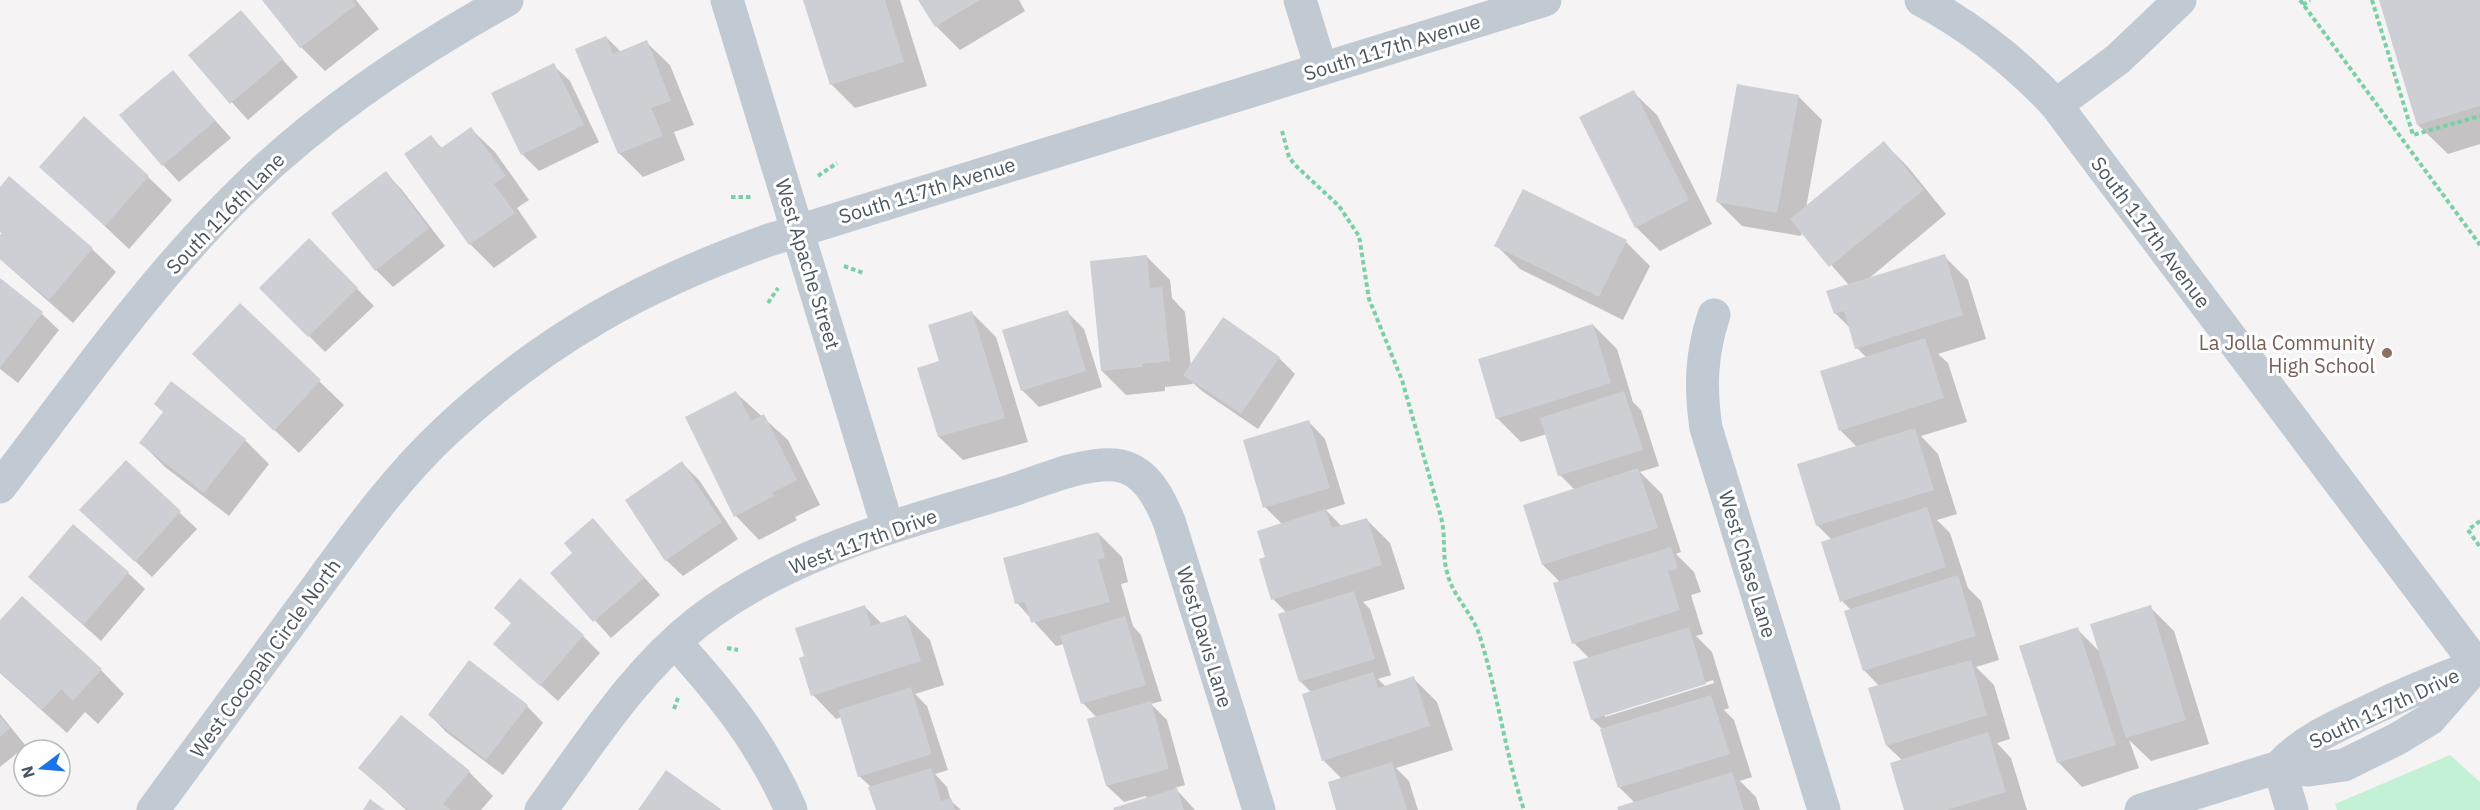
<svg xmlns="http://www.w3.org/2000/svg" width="2480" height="810" font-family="'IBM Plex Sans',sans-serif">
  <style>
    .green { fill: #c3f1d5 }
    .shadow { fill: #0003; fill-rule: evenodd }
    .building { fill: #cdcfd5 }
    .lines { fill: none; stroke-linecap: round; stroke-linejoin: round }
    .path { stroke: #7ad0a6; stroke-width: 4; stroke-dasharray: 4.5 3; stroke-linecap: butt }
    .minor { stroke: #c1cad2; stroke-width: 33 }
    .education-dot { fill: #8d6e63; stroke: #fff; stroke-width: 2 }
    .labels { text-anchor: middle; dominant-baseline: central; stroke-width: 6; stroke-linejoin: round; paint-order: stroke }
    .street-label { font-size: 20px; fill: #4a5661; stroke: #fff }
    .education-label { font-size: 20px; fill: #785e54; stroke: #fff; text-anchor: end }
  </style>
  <rect width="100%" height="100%" fill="#f5f3f3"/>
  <path class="green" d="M2450,755L2480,782V810H2337L2335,804Z"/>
  <path class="shadow" d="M264,0H356L379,29L325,71L301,47Z
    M805,0H900L927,86L855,108L831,84Z
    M920,0H1019L1025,11L960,50L936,26Z
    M2381,0H2480V144L2448,154L2418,125Z
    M241,12L298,77L248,120L190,56Z
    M606,37L621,52L646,42L670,65L694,125L674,132L685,160L643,177L619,153Z
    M553,65L570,81L599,142L539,171L522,154Z
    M172,72L231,138L179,182L163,165Z
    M1633,92L1657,115L1712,224L1660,251L1636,227Z
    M1798,96L1822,120L1806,208L1884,143L1908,167L1946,214L1867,280L1944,256L1968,280L1986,339L1938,354L1948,363L1967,422L1921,436L1938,454L1957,514L1937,520L1950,533L1968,588L1981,601L1999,660L1976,667L1994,685L2010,739L1997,743L2011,758L2027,810H1906L1902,760L1887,746L1880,687L1864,670L1851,610L1842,601L1832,540L1817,525L1857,447L1841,431L1822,372L1867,358L1857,348L1851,329L1835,313L1849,285L1802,232L1801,236L1742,226L1718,202Z
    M471,129L495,152L529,200L517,208L537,237L494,268L470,244L431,137L443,149Z
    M41,166L148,177L172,200L129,249Z
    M386,173L402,190L445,246L393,287L376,270L333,213Z
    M0,189L92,249L116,272L73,323L0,259V237L3,234L0,232Z
    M309,240L374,306L325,352L261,288Z
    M1626,242L1650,266L1623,320L1520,269L1496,245Z
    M1146,256L1170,280L1172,298L1185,312L1191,367L1279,358L1295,374L1258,429L1202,391L1192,382L1193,384L1165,387V391L1126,395L1102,371Z
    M0,280L42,314L59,330L18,383L0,369Z
    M240,305L344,405L299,453L218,377Z
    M1067,312L1084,329L1102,387L1039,407L1022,390Z
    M972,313L996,337L1028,442L963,460L939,437L940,362Z
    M1593,325L1617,349L1633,402L1641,410L1659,466L1640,472L1662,494L1681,552L1676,554L1694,572L1701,592L1691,595L1703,634L1696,636L1712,652L1729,708L1724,710L1734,720L1752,777L1740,781L1756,797L1760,810H1620L1635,803L1619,787L1603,730L1592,719L1589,658L1574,643L1561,583L1543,565L1575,490L1560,475L1547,434L1521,442L1497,418ZM1713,680L1714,683L1605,717V714Z
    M736,393L788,440L820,505L795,517L797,520L759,540L736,516Z
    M1309,422L1325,439L1345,504L1326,510L1342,527L1367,520L1390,543L1405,589L1363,602L1370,609L1391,675L1378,679L1386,687L1413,678L1437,702L1453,750L1396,768L1409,781L1418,810H1338L1342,779L1324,761L1304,695L1312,693L1300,681L1287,613L1273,599L1267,558L1282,524L1265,507Z
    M245,440L269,464L229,516L165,467L141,443Z
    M126,462L197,529L152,577L98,526Z
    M682,463L699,480L738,539L683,576L666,560Z
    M593,520L660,595L611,638L552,573L574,553Z
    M1098,533L1122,557L1128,582L1121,584L1133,626L1141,635L1162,701L1151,704L1167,720L1185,785L1175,788L1195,810H1116L1147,799L1146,796L1124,802L1107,786L1097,718L1083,703L1064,644L1056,646L1017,603Z
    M128,573L145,589L101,641L30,577Z
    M865,607L882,624L906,616L930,640L944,685L915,694L927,706L948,770L935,774L947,787L951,801L961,810H877L870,786L859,776L842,717L836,719L813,695Z
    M2150,607L2174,631L2209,744L2151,761L2129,740L2139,768L2082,787L2059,763L2021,647L2077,629L2100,652Z
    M496,608L583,636L600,653L558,701L495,644L512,624Z
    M0,622L101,670L124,694L98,724L85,712L67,733L0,673Z
    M527,706L543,723L503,775L446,732L430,715Z
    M0,714L26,746L0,767Z
    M401,717L469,772L493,796L481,810H406L360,768Z"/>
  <path class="building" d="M262,0H352L356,5L300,48Z
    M803,0H885L904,62L830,85Z
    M918,0H980L935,27Z
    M2379,0H2480V106L2417,125Z
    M241,10L283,59L230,104L188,55Z
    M606,36L613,54L647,40L671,101L651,108L663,136L618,154L575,49Z
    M554,63L584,125L521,155L491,93Z
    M173,70L215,121L162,166L119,115Z
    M1737,84L1799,95L1777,213L1716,202Z
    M1634,90L1689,200L1635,228L1579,117Z
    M84,116L149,176L105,226L39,167Z
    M471,127L506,176L494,184L515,213L469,245L404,154L431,135L441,148Z
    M1884,141L1924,190L1829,267L1790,219Z
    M386,171L429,228L375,271L331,213Z
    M9,176L93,248L49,300L0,259V235L2,233L0,231V187Z
    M1523,189L1627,240L1599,297L1494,246Z
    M309,238L358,288L308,337L259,288Z
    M1945,254L1963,315L1855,349L1844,311L1834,314L1826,291Z
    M1147,255L1150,288L1162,287L1170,361L1142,364V367L1101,371L1090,261Z
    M0,278L43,312L0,368Z
    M240,303L321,380L274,431L192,354Z
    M1068,310L1086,371L1021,391L1002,330Z
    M972,311L1005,418L938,437L917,368L939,361L928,325Z
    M1223,317L1280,357L1241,414L1183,375Z
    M1593,324L1611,383L1496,419L1478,359Z
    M1925,338L1944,398L1839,431L1820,371Z
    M171,381L246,439L204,493L139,443L163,412L154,404Z
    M736,391L751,421L764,414L797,480L772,493L774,496L734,517L685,417Z
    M1624,391L1643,450L1558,476L1540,418Z
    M1309,420L1330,488L1263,508L1243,440Z
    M1915,428L1934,490L1816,526L1797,464Z
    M126,460L181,511L135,562L79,510Z
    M682,461L722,522L665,561L625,500Z
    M1638,468L1658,528L1542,565L1523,505Z
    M1927,507L1946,567L1840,602L1821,542Z
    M1326,509L1332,528L1367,518L1382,565L1271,600L1259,559L1265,557L1257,531Z
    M593,518L644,578L593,622L550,573L572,553L564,543Z
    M73,524L129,572L83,625L28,577Z
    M1098,532L1105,558L1098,560L1110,602L1031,623L1025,602L1015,604L1003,558Z
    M1671,547L1678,569L1668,571L1680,610L1572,644L1553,583Z
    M1958,575L1976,636L1863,671L1844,611Z
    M520,578L584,635L540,686L493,644L511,623L494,608Z
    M1354,591L1375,659L1299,682L1278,614Z
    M22,596L102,669L73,701L61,689L42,710L0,672V620Z
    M865,605L871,626L906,615L921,661L811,696L799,658L804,656L795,628Z
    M2151,605L2186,720L2126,738L2090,624Z
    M1125,616L1146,685L1081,704L1060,636Z
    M1689,627L1706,684L1591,720L1573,662Z
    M2078,627L2116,745L2057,763L2019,646Z
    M469,660L528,705L486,760L428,715Z
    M1971,660L1987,715L1886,746L1868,688Z
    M1373,672L1378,688L1414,676L1430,726L1322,761L1302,694Z
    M911,687L932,754L858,777L838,710Z
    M1711,695L1730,754L1618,788L1600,729Z
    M1151,701L1169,769L1106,786L1087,719Z
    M401,715L470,771L443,804L451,810H408L358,768Z
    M0,716L10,728L0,737Z
    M1988,732L2006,792L1947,810H1904L1890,763Z
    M1392,762L1407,810H1336L1328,782Z
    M931,768L941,801L951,798L955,810H876L868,787Z
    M666,770L722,810H638Z
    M1732,772L1744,810H1618L1617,807Z
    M1177,788L1184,810H1114L1113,808Z
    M370,799L385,810H363Z"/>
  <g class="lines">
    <path class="path" d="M2300,0L2480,245
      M2372,0L2413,135L2480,116
      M2303,5L2310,0
      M1282,131L1289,157L1295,165L1339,206L1359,236L1369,299L1402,380L1441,517C1446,536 1442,554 1447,572C1452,596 1473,613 1480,637C1498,694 1505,753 1524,810
      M818,176L837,163
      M731,197H751
      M844,266L863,273
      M768,303L778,288
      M2480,521L2468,530L2480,547
      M727,648L738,650
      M674,709L678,698"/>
    <path class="minor" d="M727,0L888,528
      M1300,0L1321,68
      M1921,0C1973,28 2016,62 2056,105L2480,669
      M2056,105L2118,59L2180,0
      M1714,315C1701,354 1700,388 1706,428L1824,810
      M0,487C78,385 152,278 245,188C322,113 413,52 507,0
      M675,642C723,695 762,743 791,810
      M2279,767C2302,741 2333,728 2364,713C2401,695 2437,680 2475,666
      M2279,767L2292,810
      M153,810C204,741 255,671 306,602C350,542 393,480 447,430C546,338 643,285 769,240L1545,0
      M541,810C589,745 633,673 698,622C788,552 902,524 1010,491C1041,481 1083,462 1115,465C1145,468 1159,497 1169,521L1259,810
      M2141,810L2279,767L2309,770L2344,765L2397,739L2430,719L2477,665"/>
  </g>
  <circle class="education-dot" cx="2387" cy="353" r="6"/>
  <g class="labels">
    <g class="street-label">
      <text transform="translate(1392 47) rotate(-17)">South 117th Avenue</text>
      <text transform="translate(927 190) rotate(-17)">South 117th Avenue</text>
      <text transform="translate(225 213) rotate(-46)">South 116th Lane</text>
      <text transform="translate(2151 232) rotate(53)">South 117th Avenue</text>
      <text transform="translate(808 264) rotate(73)">West Apache Street</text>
      <text transform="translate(863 541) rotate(-20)">West 117th Drive</text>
      <text transform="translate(1748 564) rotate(73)">West Chase Lane</text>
      <text transform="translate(1205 637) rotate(73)">West Davis Lane</text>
      <text transform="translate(265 658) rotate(-54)">West Cocopah Circle North</text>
      <text transform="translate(2384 708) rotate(-25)">South 117th Drive</text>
    </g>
    <g class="education-label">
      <text x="2375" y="342">La Jolla Community<tspan x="2375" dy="23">High School</tspan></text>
    </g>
  </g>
  <g transform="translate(42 768) rotate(254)"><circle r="28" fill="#ffffff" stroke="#b7bbc0" stroke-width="1.5"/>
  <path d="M0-4.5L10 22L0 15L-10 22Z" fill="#1a73e8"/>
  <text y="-9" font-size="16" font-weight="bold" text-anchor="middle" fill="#4a5661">N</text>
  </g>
</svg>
